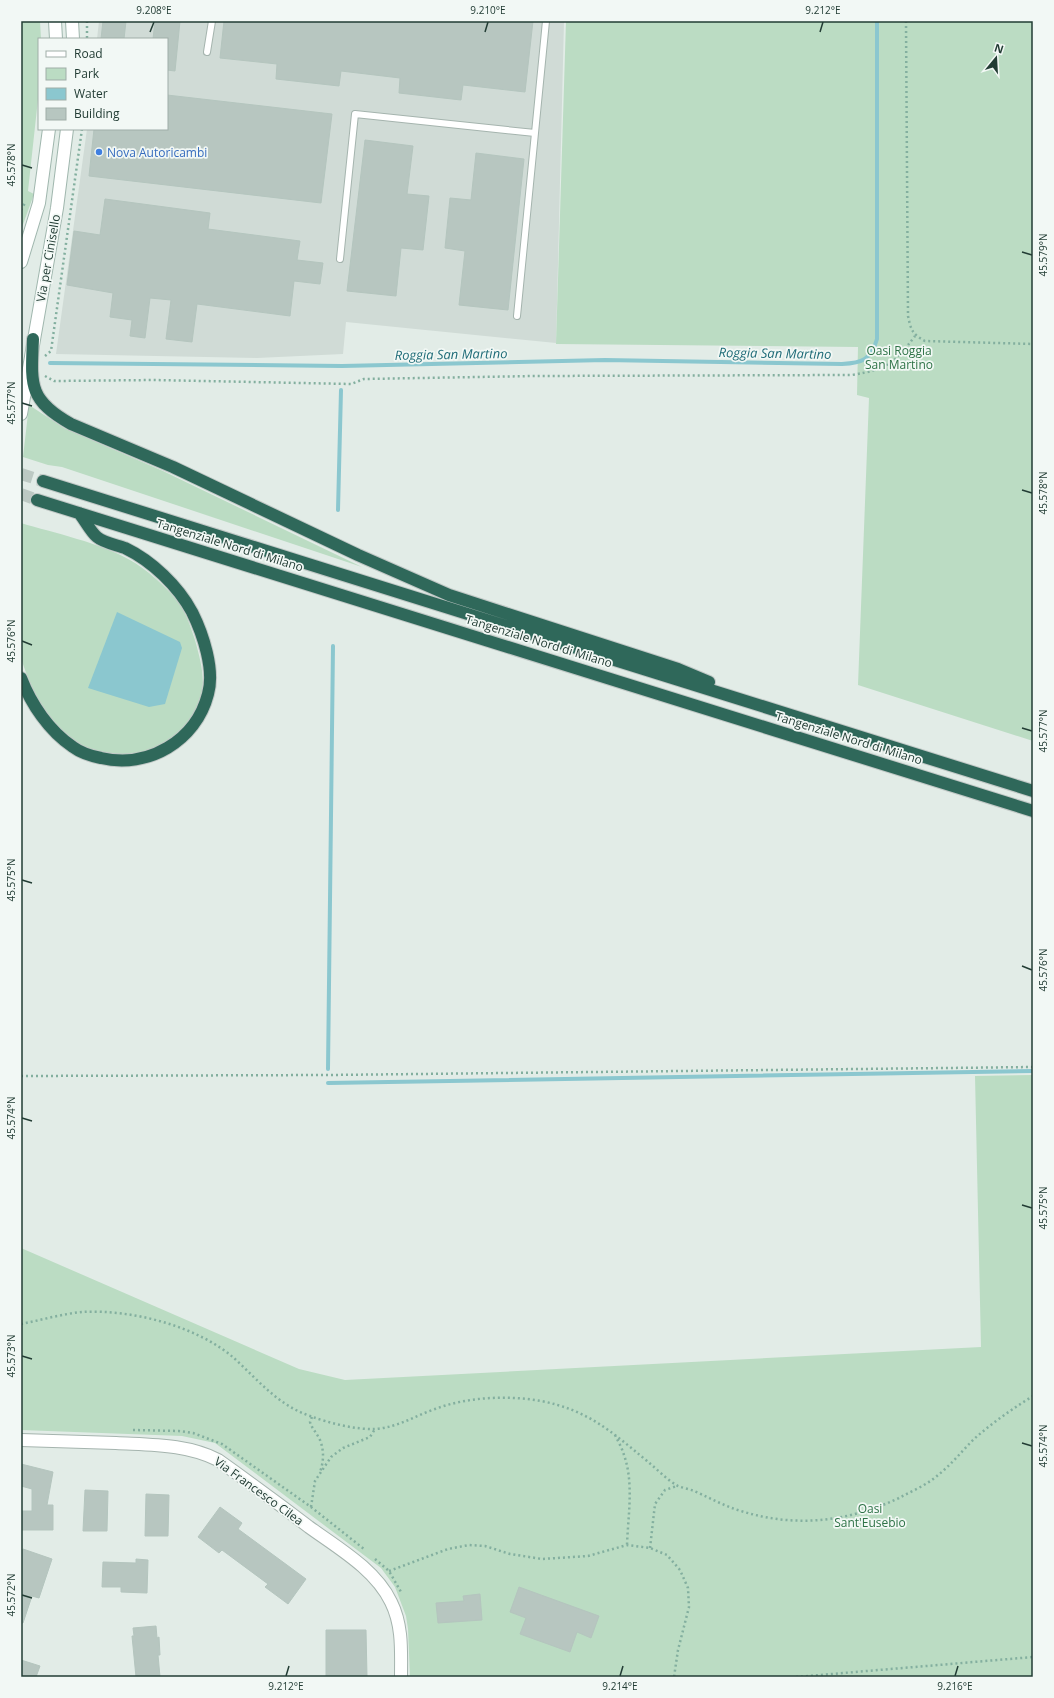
<svg xmlns="http://www.w3.org/2000/svg" width="1054" height="1698" font-family="'Open Sans',sans-serif">
  <style>
    .built { fill: #d0dbd6 }
    .green { fill: #bbdcc3 }
    .water { fill: #8bc7cf }
    .lines { fill: none; stroke-linecap: round; stroke-linejoin: round }
    .stream { stroke: #8bc7cf; stroke-width: 4 }
    .building { fill: #b7c6c0; stroke: #b4c5be }
    .motorway-tunnel { stroke: #bcc9c3; stroke-width: 12; stroke-dasharray: 12 6; stroke-linecap: butt }
    .service-casing { stroke: #a5b4ae; stroke-width: 8 }
    .minor-casing { stroke: #a5b4ae; stroke-width: 14 }
    .secondary-casing { stroke: #a0b7ae; stroke-width: 14 }
    .motorway-casing { stroke: #c1c8c6; stroke-width: 14 }
    .path { stroke: #83af9f; stroke-width: 2.5; stroke-dasharray: 2 3; stroke-linecap: butt }
    .service { stroke: #fff; stroke-width: 6 }
    .minor { stroke: #fff; stroke-width: 12 }
    .secondary { stroke: #fff; stroke-width: 12 }
    .motorway { stroke: #2f685a; stroke-width: 12 }
    .ticks { fill: none; stroke: #223c34; stroke-width: 1.5 }
    .shop-dot { fill: #3f7fe0; stroke: #f2f8f5; stroke-width: 1.5 }
    .labels { text-anchor: middle; dominant-baseline: central; stroke-width: 3.5; stroke-linejoin: round; paint-order: stroke }
    .shop-label { font-size: 12px; fill: #366cbe; stroke: #f2f8f5; text-anchor: start }
    .street-label { font-size: 12px; fill: #223c34; stroke: #f2f8f5 }
    .park-label { font-size: 12px; fill: #2d7246; stroke: #f2f8f5 }
    .water-label { font-size: 13px; font-style: italic; fill: #1e6b77; stroke: #f2f8f5 }
    .neatline { fill: none; stroke: #223c34; stroke-width: 1.5 }
    .ticks-label { font-size: 10px; text-anchor: middle; fill: #223c34 }
  </style>
  <rect width="100%" height="100%" fill="#e2ece7"/>
  <path class="built" d="M99,21H564L556,343L346,322L343,354L257,358L56,354L87,129H167V39H97Z"/>
  <path class="green" d="M21,21H40L41,39H39V90L28,191L34,194L21,230Z
    M566,21H1033V741L858,685L869,398L857,395L858,347L556,344Z
    M29,405L64,428L163,471L362,567L62,467L48,465L23,457Z
    M21,523C54,533 101,543 130,560C145,568 168,588 178,602C186,612 191,628 195,640C200,658 206,679 201,697C198,709 192,722 184,732C173,743 141,756 126,756C110,757 84,749 71,739C46,721 30,687 21,658Z
    M1033,1075V1677H410L408,1629L406,1616L395,1587L381,1568L215,1443L182,1436L21,1430V1248L299,1369L345,1380L981,1347L975,1076Z"/>
  <path class="water" d="M117,612L180,642L182,648L165,704L149,707L88,688Z"/>
  <g class="lines">
    <path class="stream" d="M50,363L342,366L605,360L842,364C862,363 871,360 877,339V21
      M338,510L341,390
      M328,1069L333,646
      M328,1083L1033,1071"/>
  </g>
  <path class="building" d="M103,21H126L124,39H101Z
    M155,21H180L175,71L167,70V39H153Z
    M224,21H533L525,92L463,85L461,100L399,93L400,78L341,71L339,86L276,79L277,64L220,58Z
    M167,95L332,114L321,203L89,176L94,129H167Z
    M365,140L413,146L407,194L429,196L423,250L401,248L396,296L347,291Z
    M476,153L524,159L508,310L459,305L465,251L445,248L450,198L471,200Z
    M105,199L210,213L208,229L300,241L297,260L323,263L320,284L294,281L290,316L197,304L192,342L166,339L171,300L150,298L145,338L130,336L132,320L110,317L113,293L67,285L74,231L100,235Z
    M21,1464L53,1472L47,1505H53V1530H21V1511H32V1489L21,1486Z
    M85,1490L108,1491L107,1531H83Z
    M146,1494L169,1495L168,1536H145Z
    M220,1507L242,1523L238,1529L306,1579L288,1604L265,1587L268,1584L222,1550L219,1553L198,1537Z
    M23,1549L52,1559L39,1598L32,1596L23,1623H21V1556Z
    M136,1559L148,1560L147,1593L121,1592V1587H102L103,1562L136,1563Z
    M519,1587L599,1616L591,1638L577,1632L570,1652L520,1634L526,1618L510,1612Z
    M480,1594L482,1620L438,1623L436,1603L464,1601L463,1596Z
    M156,1626L157,1638L159,1637L160,1655H158L160,1677H136L132,1636H134L133,1628Z
    M326,1630H366L367,1677H326Z
    M21,1660L40,1666L36,1677H21Z"/>
  <g class="lines">
    <path class="motorway-tunnel" d="M21,474L43,481
      M21,494L37,500"/>
    <g class="service-casing">
      <path id="service" d="M207,52L212,21
        M340,259L355,114L535,133
        M517,316L546,21"/>
    </g>
    <g class="minor-casing">
      <path id="minor" d="M21,1440C53,1441 85,1442 116,1443C151,1445 187,1444 218,1460C249,1482 279,1504 309,1527C338,1548 375,1569 391,1602C403,1626 401,1652 401,1677"/>
    </g>
    <g class="secondary-casing">
      <path id="secondary" d="M55,21L56,39
        M72,21L73,39
        M21,262L39,203L49,129
        M21,414L57,208L67,129"/>
    </g>
    <g class="motorway-casing">
      <path id="motorway" d="M33,339C31,384 28,400 71,424L173,467L358,555L449,595L678,669L709,682
        M43,481L1033,791
        M37,500L1033,811
        M21,678C31,704 49,731 73,747C81,753 91,756 101,758C148,769 196,741 208,694C215,670 203,634 192,612C178,586 152,561 125,548C117,545 104,543 97,537C90,531 85,520 79,513"/>
    </g>
    <path class="path" d="M87,21V39
      M906,21L908,316C911,330 912,334 925,341L1033,344
      M21,210L25,203
      M45,356L51,351L82,129
      M45,376L54,381L154,380L351,384L364,379L534,376L852,375C887,369 894,364 915,336
      M21,1076L329,1075L1033,1067
      M21,1324C41,1320 62,1314 82,1312C131,1309 198,1326 235,1359C259,1381 278,1405 310,1416C329,1423 356,1430 376,1429C398,1427 415,1416 435,1409C467,1397 507,1395 541,1401C588,1410 612,1432 647,1461C657,1469 667,1480 678,1486C683,1488 689,1489 694,1491C710,1498 724,1506 741,1511C795,1528 848,1522 899,1498C912,1491 927,1485 938,1475C951,1465 962,1451 974,1439C992,1423 1012,1409 1033,1396
      M312,1417L310,1422C312,1429 317,1433 320,1440C324,1450 324,1461 320,1472
      M133,1430L179,1431L193,1433L222,1444L311,1507L364,1549
      M615,1435C618,1441 622,1448 624,1455C634,1483 628,1516 627,1545
      M311,1507L315,1481L331,1457L343,1448L370,1437L375,1429
      M650,1548L655,1504L665,1490L677,1486
      M375,1559L389,1571L401,1592
      M389,1571L448,1549L469,1545L485,1546L510,1554L542,1559L588,1556L627,1545L650,1548L667,1555L680,1570L688,1588L689,1607L678,1650L674,1677
      M796,1677L1033,1657"/>
    <use href="#service" class="service"/>
    <use href="#minor" class="minor"/>
    <use href="#secondary" class="secondary"/>
    <use href="#motorway" class="motorway"/>
  </g>
  <path class="ticks" d="M150,32L154,22M485,32L488,22M820,32L823,22M22,165L32,168M1022,252L1032,255M22,403L32,406M1022,490L1032,493M22,641L32,645M1022,728L1032,731M22,880L32,883M1022,966L1032,970M22,1118L32,1121M1022,1205L1032,1208M22,1356L32,1359M1022,1443L1032,1446M22,1595L32,1598M286,1676L289,1666M620,1676L623,1666M955,1676L958,1666"/>
  <circle class="shop-dot" cx="99" cy="152" r="4"/>
  <g class="labels">
    <g class="shop-label">
      <text x="107" y="152">Nova Autoricambi</text>
    </g>
    <g class="street-label">
      <text transform="translate(48 258) rotate(-80)">Via per Cinisello</text>
      <text transform="translate(230 545) rotate(17)">Tangenziale Nord di Milano</text>
      <text transform="translate(539 641) rotate(17)">Tangenziale Nord di Milano</text>
      <text transform="translate(849 738) rotate(17)">Tangenziale Nord di Milano</text>
      <text transform="translate(259 1491) rotate(36)">Via Francesco Cilea</text>
    </g>
    <g class="park-label">
      <text x="899" y="350">Oasi Roggia<tspan x="899" dy="14">San Martino</tspan></text>
      <text x="870" y="1508">Oasi<tspan x="870" dy="14">Sant'Eusebio</tspan></text>
    </g>
    <g class="water-label">
      <text transform="translate(775 353) rotate(1)">Roggia San Martino</text>
      <text transform="translate(451 354) rotate(-1)">Roggia San Martino</text>
    </g>
  </g>
  <rect width="1054" height="1698" fill="none" stroke="#f2f8f5" stroke-width="44"/>
  <rect x="38" y="38" width="130" height="92" fill="#f2f8f5" stroke="#9fada8"/>
  <rect x="46" y="51" width="20" height="6" fill="#ffffff" stroke="#9fada8"/>
  <text x="74" y="58" font-size="12" fill="#223c34">Road</text>
  <rect x="46" y="68" width="20" height="12" fill="#bbdcc3" stroke="#9fada8"/>
  <text x="74" y="78" font-size="12" fill="#223c34">Park</text>
  <rect x="46" y="88" width="20" height="12" fill="#8bc7cf" stroke="#9fada8"/>
  <text x="74" y="98" font-size="12" fill="#223c34">Water</text>
  <rect x="46" y="108" width="20" height="12" fill="#b7c6c0" stroke="#9fada8"/>
  <text x="74" y="118" font-size="12" fill="#223c34">Building</text>
  <g transform="translate(996 58) rotate(18)" stroke="#f2f8f5" stroke-width="3" paint-order="stroke">
  <path d="M0-3L7 15L0 10L-7 15Z" fill="#223c34"/>
  <text y="-6" font-size="11" font-weight="bold" text-anchor="middle" fill="#223c34">N</text>
  </g>
  <rect x="22" y="22" width="1010" height="1654" class="neatline"/>
  <g class="ticks-label">
    <text x="154" y="14">9.208°E</text>
    <text x="488" y="14">9.210°E</text>
    <text x="823" y="14">9.212°E</text>
    <text transform="translate(11 165) rotate(-90)" y="4">45.578°N</text>
    <text transform="translate(1043 255) rotate(-90)" y="4">45.579°N</text>
    <text transform="translate(11 403) rotate(-90)" y="4">45.577°N</text>
    <text transform="translate(1043 493) rotate(-90)" y="4">45.578°N</text>
    <text transform="translate(11 641) rotate(-90)" y="4">45.576°N</text>
    <text transform="translate(1043 731) rotate(-90)" y="4">45.577°N</text>
    <text transform="translate(11 880) rotate(-90)" y="4">45.575°N</text>
    <text transform="translate(1043 970) rotate(-90)" y="4">45.576°N</text>
    <text transform="translate(11 1118) rotate(-90)" y="4">45.574°N</text>
    <text transform="translate(1043 1208) rotate(-90)" y="4">45.575°N</text>
    <text transform="translate(11 1356) rotate(-90)" y="4">45.573°N</text>
    <text transform="translate(1043 1446) rotate(-90)" y="4">45.574°N</text>
    <text transform="translate(11 1595) rotate(-90)" y="4">45.572°N</text>
    <text x="286" y="1690">9.212°E</text>
    <text x="620" y="1690">9.214°E</text>
    <text x="955" y="1690">9.216°E</text>
  </g>
</svg>
